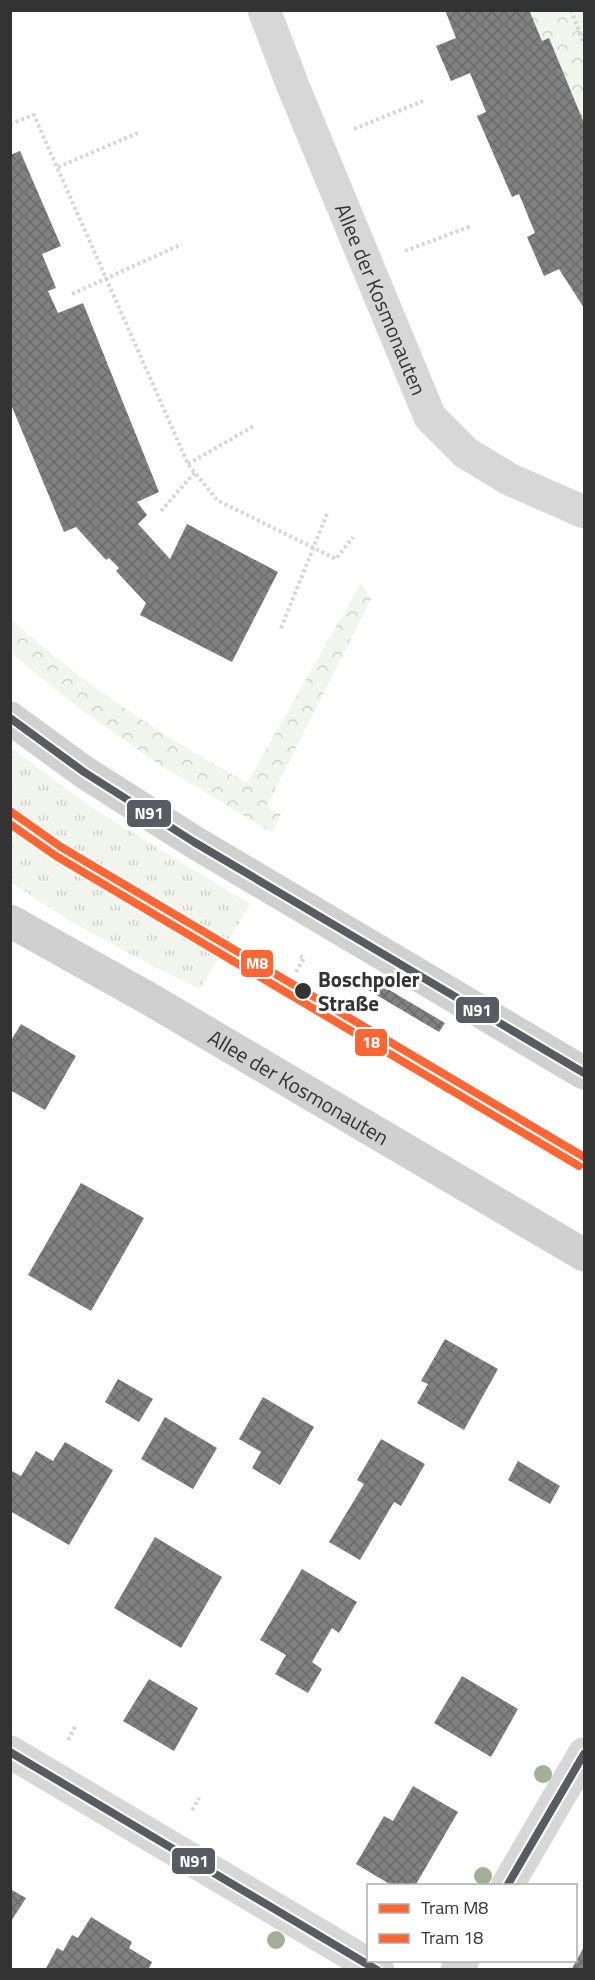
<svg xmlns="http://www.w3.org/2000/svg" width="595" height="1980" font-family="'Titillium Web',sans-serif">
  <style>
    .grass { fill: url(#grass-tufts) }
    .forest { fill: url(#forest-crowns) }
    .building { fill: url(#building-cross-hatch) }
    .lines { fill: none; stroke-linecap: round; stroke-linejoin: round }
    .path { stroke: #d6d6d6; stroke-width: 4; stroke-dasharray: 3 3; stroke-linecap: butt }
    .minor { stroke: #d7d7d7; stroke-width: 33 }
    .secondary { stroke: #d0d0d0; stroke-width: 33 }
    .bus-1-casing { stroke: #fff; stroke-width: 12 }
    .bus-1 { stroke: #595b62; stroke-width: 8 }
    .tram-1-casing { stroke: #fff; stroke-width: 12 }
    .tram-2-casing { stroke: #fff; stroke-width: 12 }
    .tram-1 { stroke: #f63; stroke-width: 8 }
    .tram-2 { stroke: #f63; stroke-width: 8 }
    .tree { fill: #a2b095 }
    .stop-dot { fill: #333; stroke: #fff; stroke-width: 2 }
    .labels { text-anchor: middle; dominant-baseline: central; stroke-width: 6; stroke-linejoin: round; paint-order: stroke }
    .street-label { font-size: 21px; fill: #333; stroke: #fff }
    .stop-label { font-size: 21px; font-weight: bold; fill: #333; stroke: #fff; text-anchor: start }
    .line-badge { stroke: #fff; stroke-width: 2 }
    .badge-label { font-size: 16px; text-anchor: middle; font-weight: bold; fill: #fff }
  </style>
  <defs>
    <pattern id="grass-tufts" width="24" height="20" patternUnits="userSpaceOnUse" patternTransform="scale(1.5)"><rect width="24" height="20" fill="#f1f5ed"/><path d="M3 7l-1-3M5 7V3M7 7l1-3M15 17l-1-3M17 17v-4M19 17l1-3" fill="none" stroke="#cfd2cc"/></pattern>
    <pattern id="forest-crowns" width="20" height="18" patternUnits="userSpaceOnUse" patternTransform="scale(1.5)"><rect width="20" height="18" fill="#f1f5ed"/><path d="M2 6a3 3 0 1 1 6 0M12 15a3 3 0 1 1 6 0" fill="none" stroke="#cfd2cc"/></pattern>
    <pattern id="building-cross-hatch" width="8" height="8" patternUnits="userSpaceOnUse" patternTransform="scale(1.5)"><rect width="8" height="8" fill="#818181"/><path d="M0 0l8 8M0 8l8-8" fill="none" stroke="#6a6a6a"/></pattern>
  </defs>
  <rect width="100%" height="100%" fill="#fff"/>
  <path class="grass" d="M10,747L92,808L250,904L200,989C135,957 70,924 11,882Z"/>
  <path class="forest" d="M529,11H584V123L549,39L542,41Z
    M361,583L371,599L266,807L281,814L272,833L154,761L75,705L11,653V619C82,684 163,736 247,783Z"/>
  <path class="building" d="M445,10H529L542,41L549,38L584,123V308L559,269L544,276L527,237L535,233L519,194L512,197L477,116L486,112L470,73L451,81L436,46L456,38Z
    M20,151L61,246L42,254L56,288L48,291L58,313L83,303L159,492L137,502L147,515L138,524L170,559L187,524L278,572L232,662L140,615L146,603L116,571L119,568L109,558L106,560L76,527L64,532L10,402V155Z
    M369,978L445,1023L439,1032L363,987Z
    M21,1024L76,1056L45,1110L10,1090V1042Z
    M81,1183L144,1218L91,1311L28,1275Z
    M445,1339L498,1369L464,1430L417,1403L428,1384L421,1381Z
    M118,1379L153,1399L139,1422L105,1402Z
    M263,1397L314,1427L280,1485L252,1468L261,1452L239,1439Z
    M165,1417L217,1448L193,1489L141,1459Z
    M381,1439L425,1464L401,1506L394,1502L360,1560L329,1542L364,1484L357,1480Z
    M65,1442L113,1470L69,1545L10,1511V1470L21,1476L36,1451L53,1461Z
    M518,1461L560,1486L550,1504L508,1480Z
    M155,1537L222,1577L181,1648L114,1608Z
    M302,1569L357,1602L339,1633L332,1628L312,1662L322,1669L308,1693L275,1674L286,1655L260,1640Z
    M462,1676L518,1709L491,1757L434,1723Z
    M149,1679L198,1708L174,1751L123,1721Z
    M413,1786L458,1812L415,1886H393L356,1864L384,1816L393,1821Z
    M10,1889L26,1898L10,1923Z
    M91,1917L132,1942L129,1948L152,1962L148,1970H45L57,1948L63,1951L72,1935L78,1938Z
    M584,1947V1970H571Z"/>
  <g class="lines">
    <path class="path" d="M571,10L584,44
      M10,124L34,115L188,464L217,500L336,559L353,537
      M354,129L423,101
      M58,167L138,133
      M405,251L471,226
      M72,294L182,244
      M188,464L254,426
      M161,511L195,472
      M281,628L327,514
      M296,972L304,958L300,956
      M68,1740L76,1725
      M192,1810L199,1798"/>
    <g class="minor">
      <path id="s1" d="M264,10L293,86L430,417L466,453L509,479L584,512"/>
      <path d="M10,1752L378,1970"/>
      <path d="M507,1886L584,1754"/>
      <path d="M457,1970L463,1960"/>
    </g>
    <g class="secondary">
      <path d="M10,718L84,772L194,842L584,1073"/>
      <path id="s2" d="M10,921L146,997L584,1255"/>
    </g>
    <g class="bus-1-casing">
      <path id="bus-1" d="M10,718L84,772L194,842L584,1073
        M10,1752L377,1970
        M507,1886L584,1754"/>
    </g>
    <use href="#bus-1" class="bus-1"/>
    <g class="tram-1-casing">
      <path id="tram-1" d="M10,811L61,847L584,1157"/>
    </g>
    <g class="tram-2-casing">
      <path id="tram-2" d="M10,824L56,856L579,1166"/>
    </g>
    <use href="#tram-1" class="tram-1"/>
    <use href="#tram-2" class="tram-2"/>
  </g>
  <g class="tree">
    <circle cx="543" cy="1774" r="9"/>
    <circle cx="483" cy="1876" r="9"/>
    <circle cx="276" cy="1940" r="9"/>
  </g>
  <circle class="stop-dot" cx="303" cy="991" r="9"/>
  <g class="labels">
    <g class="street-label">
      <text stroke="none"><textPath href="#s1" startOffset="312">Allee der Kosmonauten</textPath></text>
      <text stroke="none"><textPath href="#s2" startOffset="333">Allee der Kosmonauten</textPath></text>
    </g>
    <g class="stop-label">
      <text x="318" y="979">Boschpoler<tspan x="318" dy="24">Straße</tspan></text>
    </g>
  </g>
  <g class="line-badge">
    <rect x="126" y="799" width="46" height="29" rx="6" fill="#595b62"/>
    <rect x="240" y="949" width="34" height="29" rx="6" fill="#f63"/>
    <rect x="455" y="996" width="45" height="28" rx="6" fill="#595b62"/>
    <rect x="354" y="1028" width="34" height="29" rx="6" fill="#f63"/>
    <rect x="171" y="1847" width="45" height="28" rx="6" fill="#595b62"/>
  </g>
  <g class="badge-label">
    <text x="149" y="819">N91</text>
    <text x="257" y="969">M8</text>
    <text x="477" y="1016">N91</text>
    <text x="371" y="1048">18</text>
    <text x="194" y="1867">N91</text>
  </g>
  <rect width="595" height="1980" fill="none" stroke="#333333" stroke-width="24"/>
  <rect x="367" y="1884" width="210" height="78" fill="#ffffff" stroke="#adadad" stroke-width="1.5"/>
  <rect x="379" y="1904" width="30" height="9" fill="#ff6633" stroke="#adadad" stroke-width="1.5"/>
  <text x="421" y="1914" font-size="18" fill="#333333">Tram M8</text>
  <rect x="379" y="1934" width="30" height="9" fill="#ff6633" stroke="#adadad" stroke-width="1.5"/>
  <text x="421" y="1944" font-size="18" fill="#333333">Tram 18</text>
</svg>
